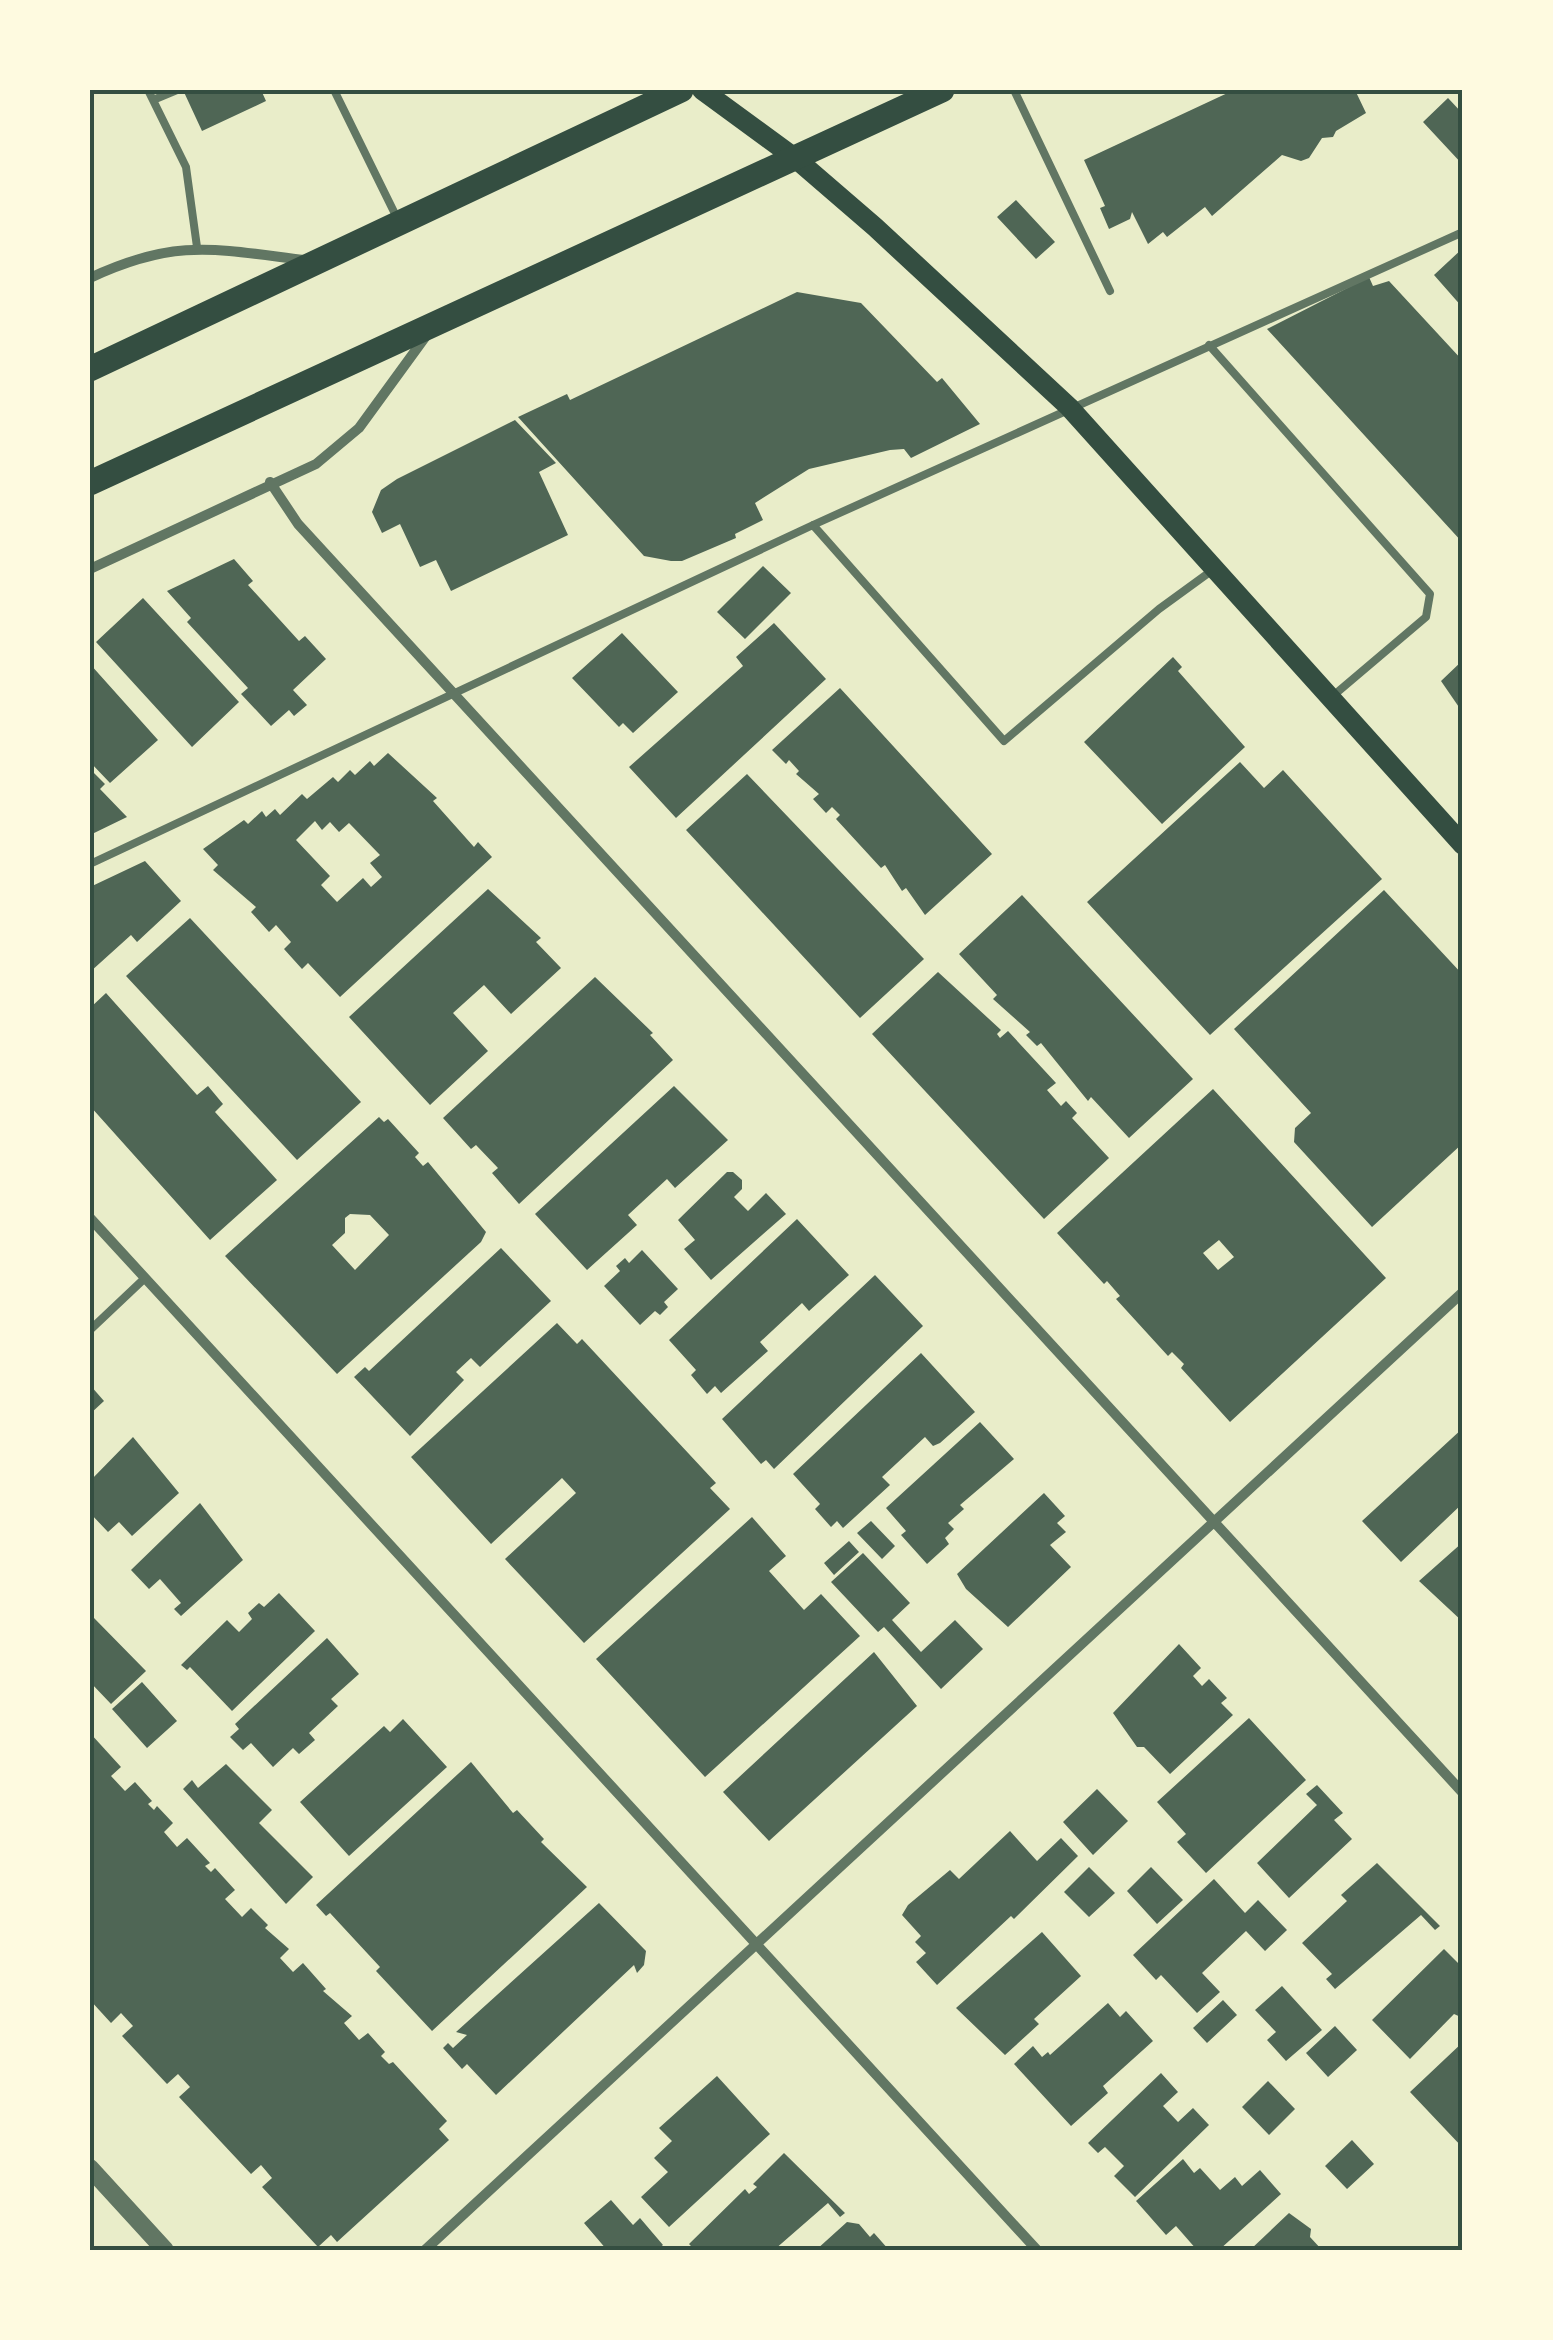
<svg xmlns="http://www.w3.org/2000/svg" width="1553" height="2340" font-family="'Fira Sans',sans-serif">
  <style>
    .building { fill: #4f6655; fill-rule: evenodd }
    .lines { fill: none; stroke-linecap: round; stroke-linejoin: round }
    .service { stroke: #617663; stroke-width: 8 }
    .minor { stroke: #617663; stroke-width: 10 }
    .tertiary { stroke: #617663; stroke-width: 18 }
    .secondary { stroke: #344e41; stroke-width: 20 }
    .primary { stroke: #344e41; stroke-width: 25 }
    .neatline { fill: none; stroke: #344e41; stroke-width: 4 }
  </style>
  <rect width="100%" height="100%" fill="#e9edc9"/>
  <path class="building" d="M183,90H261L266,101L202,131Z
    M1234,90H1355L1366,113L1336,131L1333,137L1322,138L1309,158L1301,161L1282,155L1212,216L1205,207L1167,237L1163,232L1148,244L1132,212L1130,219L1109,229L1100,208L1105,206L1084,160Z
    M1448,98L1463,114V165L1423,122Z
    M1016,200L1055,242L1036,259L997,217Z
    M1463,248V308L1434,275Z
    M1369,277L1373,286L1389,281L1463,361V543L1267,329Z
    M797,292L861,303L937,382L942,378L980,424L911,458L904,449L890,450L809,469L755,503L763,520L735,534L736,538L682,561H671L644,556L518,417L567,394L570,400Z
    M515,420L556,463L539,472L568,535L451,591L436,560L420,567L400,524L382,533L372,512L381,490L397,479Z
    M234,559L253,581L248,585L299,641L305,636L326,659L293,690L307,705L294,716L289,710L271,726L241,694L248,688L187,622L191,618L167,591Z
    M763,566L791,593L745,639L717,612Z
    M143,598L239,702L192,747L96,642Z
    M774,623L826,679L676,818L629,767L743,666L736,657Z
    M622,633L678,692L633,733L623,723L619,727L572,678Z
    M1173,657L1182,667L1178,671L1245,747L1162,824L1084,742Z
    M1463,660V713L1441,681Z
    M90,664L158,740L110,783L90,762Z
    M840,688L992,854L925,915L906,888L902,891L885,865L881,868L836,819L840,815L832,807L826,813L813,799L819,794L796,774L799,771L789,760L786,764L772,750Z
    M388,753L437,798L433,801L474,847L478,842L492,857L340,997L308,963L302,969L284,949L291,942L276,925L269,932L251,912L256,907L213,870L218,865L203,849L244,820L248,824L262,811L266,817L275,809L280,815L302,794L307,799L333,777L338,782L350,770L355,775L370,761L374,766ZM315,821L322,830L330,822L339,832L349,823L380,855L370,863L382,877L371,887L363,878L337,902L321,885L330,876L296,840Z
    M1240,762L1264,788L1283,770L1382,879L1210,1035L1087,902Z
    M90,769L105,784L100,789L127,817L90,835Z
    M747,774L924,959L860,1018L686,830Z
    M145,861L181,901L137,942L131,935L90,972V887Z
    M488,889L541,938L536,942L561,968L511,1014L484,985L453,1013L488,1051L430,1105L349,1017Z
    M1384,890L1463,975V1143L1372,1227L1294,1142L1295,1128L1311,1113L1234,1029Z
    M1022,895L1193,1079L1129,1138L1091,1097L1088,1101L1041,1043L1037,1046L1026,1035L1030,1032L993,999L997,995L959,954Z
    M190,918L361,1102L297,1160L126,976Z
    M938,972L1001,1030L997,1034L1000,1038L1008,1031L1056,1083L1047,1090L1061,1106L1066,1101L1077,1113L1072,1118L1109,1158L1044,1219L872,1034Z
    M595,977L653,1033L650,1035L673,1060L519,1204L492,1173L498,1168L476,1145L471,1149L443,1118Z
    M106,993L197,1095L208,1086L223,1104L215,1112L277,1180L210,1240L90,1106V1008Z
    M674,1086L728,1140L675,1188L667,1179L628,1215L637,1225L587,1270L535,1214Z
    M1213,1089L1386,1278L1230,1422L1181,1368L1184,1364L1172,1352L1168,1356L1116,1299L1120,1296L1107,1281L1104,1284L1057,1233ZM1219,1240L1234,1257L1218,1270L1203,1253Z
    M379,1117L384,1122L388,1119L419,1153L415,1157L423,1166L428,1162L486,1232L481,1242L337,1374L225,1256ZM350,1214L370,1215L389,1235L355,1270L332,1245L345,1233V1218Z
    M727,1172H733L742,1180V1189L734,1197L748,1211L766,1193L786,1214L711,1280L684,1249L695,1240L678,1220Z
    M797,1219L849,1275L809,1311L802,1303L760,1342L768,1351L721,1393L715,1386L707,1394L691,1375L696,1370L669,1340Z
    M501,1248L551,1301L480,1367L471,1358L456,1372L464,1380L410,1436L354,1377L365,1367L369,1371Z
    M642,1250L678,1289L664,1302L668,1307L660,1315L655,1311L640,1325L604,1286L620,1271L616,1266L625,1258L629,1263Z
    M875,1275L923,1326L774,1469L766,1460L761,1464L722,1419Z
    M557,1323L577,1344L582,1339L716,1483L710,1488L730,1509L584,1643L505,1559L576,1493L562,1478L491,1544L411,1457Z
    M921,1353L975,1412L940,1443L933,1446L925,1437L882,1477L890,1485L843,1528L837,1521L831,1527L815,1509L820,1504L793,1474Z
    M90,1385L104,1401L90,1414Z
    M980,1422L1014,1459L960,1505L964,1509L948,1523L954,1529L945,1538L949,1544L927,1564L901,1535L906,1531L886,1508Z
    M1463,1428V1503L1401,1562L1362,1521Z
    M133,1437L179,1493L132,1536L119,1522L108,1532L90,1513V1481Z
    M1044,1493L1065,1516L1057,1523L1066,1532L1050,1545L1071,1567L1008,1627L966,1589L957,1574Z
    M200,1503L243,1560L181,1616L174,1609L181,1603L160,1579L149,1589L131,1570Z
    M752,1517L786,1556L769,1571L804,1610L821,1594L860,1636L705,1777L596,1659Z
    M871,1521L895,1546L882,1559L857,1533Z
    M849,1541L859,1552L834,1575L824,1563Z
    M1463,1542V1622L1419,1581Z
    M863,1553L910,1603L892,1620L921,1652L955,1620L983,1649L941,1689L884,1627L878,1632L831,1582Z
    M279,1593L315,1631L232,1711L190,1667L187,1670L181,1665L227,1620L239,1632L252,1619L248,1613L259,1603L264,1607Z
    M94,1618L146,1671L111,1704L90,1682V1622Z
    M327,1638L359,1674L331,1699L338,1706L309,1733L315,1740L299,1754L293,1748L273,1767L251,1743L243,1750L230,1737L239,1729L235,1724Z
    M1179,1644L1201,1668L1193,1676L1202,1686L1209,1679L1227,1698L1221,1703L1233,1715L1170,1774L1144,1747H1137L1113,1713Z
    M874,1652L917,1706L769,1841L723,1792Z
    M142,1682L177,1721L147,1748L112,1709Z
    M1249,1718L1306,1780L1206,1873L1177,1842L1186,1834L1157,1802Z
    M403,1719L447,1767L349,1856L300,1802L384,1726L390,1732Z
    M90,1733L121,1767L111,1776L125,1791L135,1782L152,1801L148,1804L154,1810L157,1806L173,1823L164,1832L177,1847L187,1838L210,1863L205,1866L211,1872L215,1868L235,1890L225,1899L242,1917L251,1908L268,1925L265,1928L289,1949L280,1958L293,1972L303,1963L326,1989L323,1991L352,2016L344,2023L359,2040L368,2033L385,2052L381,2056L389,2064L393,2062L447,2121L439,2129L449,2140L337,2242L331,2235L318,2247L262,2187L272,2178L261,2165L251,2174L179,2097L190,2087L178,2074L167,2084L122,2036L133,2026L121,2013L111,2023L90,2000Z
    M471,1762L513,1813L517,1810L544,1839L541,1842L587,1887L432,2031L376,1971L380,1967L330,1913L326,1916L316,1905Z
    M226,1764L272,1810L259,1823L313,1877L286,1904L183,1789L192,1780L198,1788Z
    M1317,1785L1343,1813L1334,1820L1352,1839L1289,1898L1257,1863L1317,1805L1306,1794Z
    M1097,1789L1128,1821L1093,1855L1063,1822Z
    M1010,1831L1037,1861L1061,1838L1078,1856L1014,1919L1011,1916L937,1985L916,1962L926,1953L915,1942L921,1936L902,1915L908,1905L950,1870L959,1879Z
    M1377,1863L1440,1926L1435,1930L1421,1915L1335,1989L1326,1979L1332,1974L1302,1943L1347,1901L1341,1895Z
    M1089,1867L1115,1893L1089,1917L1064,1892Z
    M1151,1867L1183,1900L1157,1924L1127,1891Z
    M1214,1879L1245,1913L1258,1900L1287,1930L1265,1951L1246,1931L1202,1973L1220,1992L1197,2013L1161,1975L1156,1980L1133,1955Z
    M599,1903L646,1951L644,1965L637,1973L634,1965L496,2095L467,2064L462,2069L443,2048L448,2043L453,2048L467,2035L456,2032Z
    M1042,1932L1081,1976L1034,2019L1039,2024L1005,2055L956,2008Z
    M1444,1949L1463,1968V2018L1454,2014L1410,2059L1372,2020Z
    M1282,1986L1322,2030L1286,2061L1267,2040L1276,2032L1255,2010Z
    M1223,2000L1237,2015L1207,2043L1193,2028Z
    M1108,2003L1120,2017L1126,2011L1153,2041L1103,2086L1108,2093L1071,2126L1014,2064L1033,2046L1042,2057L1048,2052L1050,2055Z
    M1335,2026L1357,2050L1328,2077L1306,2053Z
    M1463,2042V2148L1410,2092Z
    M1161,2073L1178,2092L1163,2106L1178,2122L1193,2108L1209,2125L1135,2197L1114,2176L1124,2166L1105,2147L1098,2153L1088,2143Z
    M717,2076L770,2134L669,2227L641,2197L668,2172L654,2158L672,2141L659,2128Z
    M1268,2081L1295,2109L1269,2135L1242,2107Z
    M1352,2140L1374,2164L1347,2189L1325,2166Z
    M784,2153L845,2213L840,2217L828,2203L774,2250H695L689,2244L745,2189L749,2194L757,2187L753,2184Z
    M1183,2159L1194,2173L1200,2168L1220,2190L1235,2177L1242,2186L1260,2170L1281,2194L1219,2250H1197L1176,2226L1166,2235L1136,2201Z
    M611,2200L633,2225L640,2218L663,2245L657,2250H607L584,2223Z
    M1289,2213L1311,2229L1310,2237L1322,2250H1250Z
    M847,2222L859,2224L870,2237L874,2233L889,2250H816Z"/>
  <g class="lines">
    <path class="service" d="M148,90L186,167L197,247
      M334,90L398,220
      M1014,90L1110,291
      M153,100L177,90
      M1209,345L1430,594L1426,617L1334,695
      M813,525L1004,741L1159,609L1214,569
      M90,864L813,525L1463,232
      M90,1330L145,1278"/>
    <path class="minor" d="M90,278C175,238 215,249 304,260
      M270,482L298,524L1463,1793
      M90,569L316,464L359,428L426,336
      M90,1218L1037,2250
      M425,2250L1463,1292"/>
    <path class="tertiary" d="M90,2168L165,2250"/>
    <path class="secondary" d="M702,90L795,158L875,227L1069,407L1463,845"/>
    <path class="primary" d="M90,369L681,90
      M90,483L942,90"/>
  </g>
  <rect width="1553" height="2340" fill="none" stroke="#fefae0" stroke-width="185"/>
  <rect x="92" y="92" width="1368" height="2156" class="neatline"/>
</svg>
